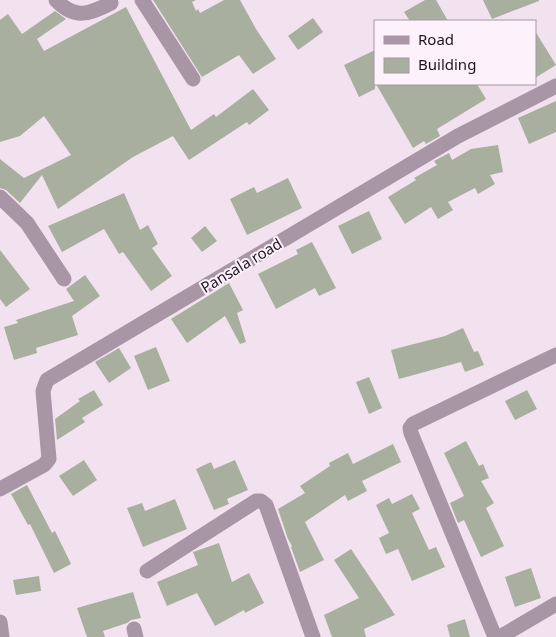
<svg xmlns="http://www.w3.org/2000/svg" width="556" height="637" font-family="'Noto Sans',sans-serif">
  <style>
    .building { fill: #a8af9e }
    .lines { fill: none; stroke-linecap: round; stroke-linejoin: round }
    .minor { stroke: #a895a5; stroke-width: 15 }
    .labels { text-anchor: middle; dominant-baseline: central; stroke-width: 4; stroke-linejoin: round; paint-order: stroke }
    .street-label { font-size: 15px; fill: #1b161b; stroke: #fdf1fc }
  </style>
  <rect width="100%" height="100%" fill="#f2e2f0"/>
  <path class="building" d="M153,0H196L192,2L196,11L198,9L200,13L224,0H240L256,29L276,59L253,74L239,55L202,77Z
    M425,0H436L448,21H410L404,12Z
    M483,0H539V1L492,19Z
    M126,7L191,130L214,114L216,117L253,89L269,110L249,125L247,122L189,160L173,136L133,157L58,209L42,175L20,203L6,190L0,188V159L24,178L71,155L44,116L20,136L0,142V20L8,14L22,34L55,11L66,19L37,39L44,51Z
    M313,18L323,32L298,50L288,36Z
    M535,31L556,65L535,78Z
    M375,50V89L359,97L344,65Z
    M376,84H477L486,99L437,129L440,136L426,144L424,141L413,148Z
    M556,101V132L529,144L518,118Z
    M498,145L503,172L490,175L495,184L478,194L475,188L448,202L453,210L438,219L431,207L405,224L388,197L416,180L414,178L437,165L434,161L449,153L452,160L471,149Z
    M288,178L302,208L247,235L230,199L254,187L257,193Z
    M124,193L140,230L148,225L158,244L152,248L172,276L151,291L123,252L119,254L104,229L62,252L48,226Z
    M369,211L382,239L352,254L338,226Z
    M205,226L217,241L202,252L191,238Z
    M312,242L336,288L319,296L315,288L276,309L258,274L298,254L296,250Z
    M0,250L30,289L6,307L0,299Z
    M85,275L100,296L72,316L78,335L36,348L37,353L14,360L4,327L18,323L16,320L74,301L66,289Z
    M229,283L243,310L237,313L246,342L240,344L225,316L187,343L171,319Z
    M463,328L474,352L478,351L484,365L465,372L461,362L399,379L391,350L445,336Z
    M156,347L170,381L148,390L134,356Z
    M119,348L131,368L109,383L95,362Z
    M369,377L382,408L369,414L356,382Z
    M94,390L103,405L82,418L85,422L57,440L55,419L80,401L78,399Z
    M527,390L537,409L515,420L505,401Z
    M466,441L479,466L483,464L489,478L481,481L494,503L486,508L504,546L481,557L464,520L458,523L450,503L464,496L444,453Z
    M393,444L401,462L362,481L367,491L348,501L345,495L305,522L324,560L300,572L291,547L292,546L288,539L278,509L305,493L300,486L330,466L329,463L348,453L353,464Z
    M84,460L97,480L73,496L59,476Z
    M235,460L248,490L227,499L229,504L214,510L196,469L211,462L214,469Z
    M27,485L52,533L55,531L71,564L54,573L30,524L28,525L11,494Z
    M412,494L420,509L412,513L429,550L436,547L445,567L412,581L398,549L386,554L379,538L389,533L376,505L389,498L392,504Z
    M175,499L187,529L143,547L127,508L142,503L145,511Z
    M219,543L232,582L249,573L264,603L245,613L244,610L215,626L197,593L167,606L157,582L198,565L193,552Z
    M351,549L395,615L364,629L366,637H332L324,615L359,598L334,560Z
    M531,568L541,598L515,607L505,577Z
    M39,576L41,591L16,595L13,580Z
    M133,592L141,618L131,620L127,623L103,631L105,637H87L77,608Z
    M465,619L470,637H450L447,625Z"/>
  <g class="lines">
    <path class="minor" d="M56,0C75,20 90,14 111,3
      M142,0L193,79
      M0,197L27,223L64,279
      M0,489L44,465L49,459L43,391L47,380L458,136L556,86
      M147,571L256,501H261L266,505L313,637
      M0,622L2,637
      M134,629L136,637
      M495,637L411,433L410,428L413,424L556,355
      M500,637L556,604"/>
  </g>
  <g class="labels">
    <g class="street-label">
      <text transform="translate(241 265) rotate(-31)">Pansala road</text>
    </g>
  </g>
  <rect x="374" y="20" width="162" height="65" fill="#fdf1fc" stroke="#a399a2"/>
  <rect x="384" y="36" width="25" height="8" fill="#a895a5" stroke="#a399a2"/>
  <text x="418" y="45" font-size="15" fill="#1b161b">Road</text>
  <rect x="384" y="58" width="25" height="15" fill="#a8af9e" stroke="#a399a2"/>
  <text x="418" y="70" font-size="15" fill="#1b161b">Building</text>
</svg>
